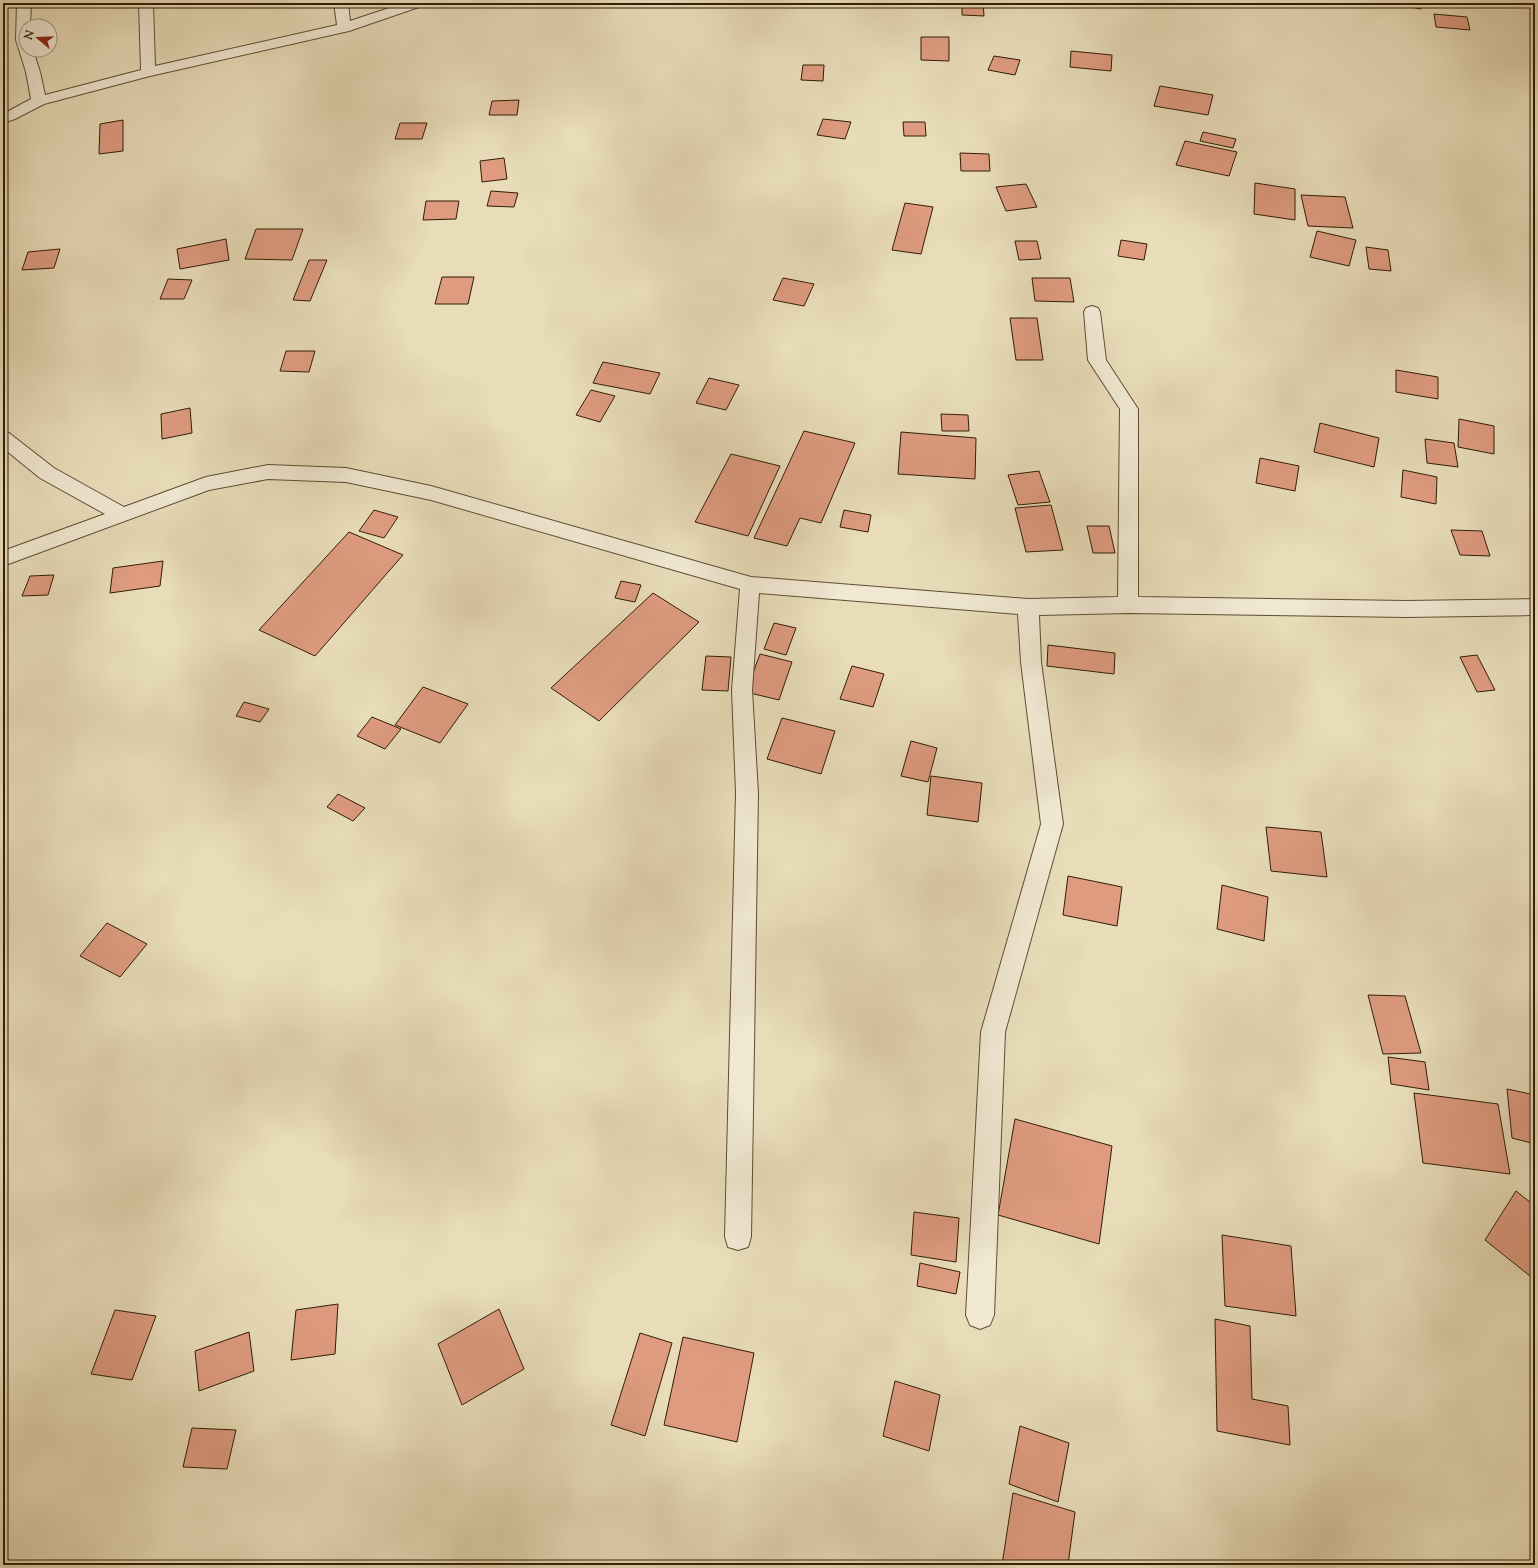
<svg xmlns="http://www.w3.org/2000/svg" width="1538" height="1568" font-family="'Sorts Mill Goudy',serif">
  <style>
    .building { fill: #de9b80; stroke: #301d05 }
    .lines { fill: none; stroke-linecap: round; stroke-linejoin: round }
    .minor-casing { stroke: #5e4d32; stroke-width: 2 }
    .minor { fill: #f0e8d2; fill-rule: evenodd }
  </style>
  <rect width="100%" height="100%" fill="#e8dcb9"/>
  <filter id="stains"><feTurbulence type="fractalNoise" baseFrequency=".005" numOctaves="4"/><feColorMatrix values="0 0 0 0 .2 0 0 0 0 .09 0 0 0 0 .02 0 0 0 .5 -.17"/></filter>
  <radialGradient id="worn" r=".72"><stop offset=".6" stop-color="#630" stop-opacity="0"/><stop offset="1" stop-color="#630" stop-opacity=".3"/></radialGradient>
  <path class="building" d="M962,3H983L984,16L962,15Z
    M1390,3H1422L1421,9Z
    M1434,14L1467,17L1470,30L1436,27Z
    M921,37H949V61L921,60Z
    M1071,51L1112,55L1111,71L1070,67Z
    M994,56L1020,60L1015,75L988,70Z
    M803,65H824L823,81L801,80Z
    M1160,86L1213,95L1208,115L1154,106Z
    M519,100L517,115H489L492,101Z
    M823,119L851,122L845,139L817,135Z
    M123,120V151L99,154L100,124Z
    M903,122H925L926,136H904Z
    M400,123H427L422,139H395Z
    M1203,132L1236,139L1233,148L1200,141Z
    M1185,141L1237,152L1229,176L1176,165Z
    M960,153L989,154L990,171H961Z
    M504,158L507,179L482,182L480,161Z
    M1255,183L1295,189V220L1254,214Z
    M1026,184L1037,207L1006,211L996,187Z
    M491,191L518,193L514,207L487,206Z
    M1301,195L1345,197L1353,228L1308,226Z
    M426,201H459L456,219L423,220Z
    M905,203L933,207L921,254L892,250Z
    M256,229H303L292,260L245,259Z
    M1317,231L1356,240L1349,266L1310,257Z
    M226,239L229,260L180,269L177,249Z
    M1121,240L1147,244L1144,260L1118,256Z
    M1015,241H1037L1041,259L1019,260Z
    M1366,247L1388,250L1391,271L1369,269Z
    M60,249L54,268L22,270L28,252Z
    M309,260H327L310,301L293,300Z
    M442,277H474L468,304H435Z
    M783,278L814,284L804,306L773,300Z
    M1032,278H1070L1074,302L1035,301Z
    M168,279L192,280L184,299H160Z
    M1010,318H1037L1043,360H1016Z
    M286,351H315L309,372L280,371Z
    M603,362L660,373L650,394L593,383Z
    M1396,370L1438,377V399L1396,392Z
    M709,378L739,385L726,410L696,403Z
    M591,390L615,396L600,422L576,415Z
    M190,408L192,433L162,439L161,414Z
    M941,414L968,415L969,431H942Z
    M1459,419L1494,426V454L1458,447Z
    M1320,423L1379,438L1374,467L1314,452Z
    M804,431L855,443L821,523L800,518L787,546L754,538Z
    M901,432L976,438L975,479L898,474Z
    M1425,439L1454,443L1458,467L1427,463Z
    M731,454L780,466L748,536L695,522Z
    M1260,458L1299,466L1295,491L1256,483Z
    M1403,470L1437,477L1436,504L1401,497Z
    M1039,471L1050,502L1018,505L1008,475Z
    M1051,505L1063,550L1026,552L1015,508Z
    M374,510L398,517L384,538L359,531Z
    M844,510L871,515L868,532L840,527Z
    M1087,526H1109L1115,553H1093Z
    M1451,530L1482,531L1490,556L1460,555Z
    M349,532L403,555L315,656L259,630Z
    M163,561L160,586L110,593L113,568Z
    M54,575L48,595L22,596L30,576Z
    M621,581L641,585L635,602L615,598Z
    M653,593L699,622L599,721L551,688Z
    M774,623L796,628L786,655L764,649Z
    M1048,645L1115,653L1114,674L1047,666Z
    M760,654L792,662L779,700L746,692Z
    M1477,655L1495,690L1477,692L1460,657Z
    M706,656L731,657L728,691L702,690Z
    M852,666L884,674L873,707L840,699Z
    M423,687L468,704L440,743L395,725Z
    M244,702L269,709L260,722L236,716Z
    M372,717L401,729L385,749L357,736Z
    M782,718L835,731L821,774L767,759Z
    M911,741L937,748L928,782L901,776Z
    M931,776L982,783L978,822L927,815Z
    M338,794L365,808L353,821L327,807Z
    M1266,827L1321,832L1327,877L1271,871Z
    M1068,876L1122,887L1117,926L1063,915Z
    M1222,885L1268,897L1264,941L1217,929Z
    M107,923L147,944L120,977L80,956Z
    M1368,995L1405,996L1421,1053L1383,1054Z
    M1388,1057L1425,1062L1429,1090L1391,1084Z
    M1507,1089L1535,1095V1144L1512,1138Z
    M1414,1093L1498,1104L1510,1174L1423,1163Z
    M1015,1119L1112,1146L1099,1244L998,1215Z
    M1516,1191L1535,1206V1280L1485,1240Z
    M914,1212L959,1218L956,1262L911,1255Z
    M1222,1235L1291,1246L1296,1316L1225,1306Z
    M920,1263L960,1272L956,1294L917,1286Z
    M338,1304L335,1354L291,1360L296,1310Z
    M499,1309L524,1369L462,1405L438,1344Z
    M115,1310L156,1316L132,1380L91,1374Z
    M1215,1319L1250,1326L1252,1399L1288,1406L1290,1445L1217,1431Z
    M249,1332L254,1371L199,1391L195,1351Z
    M640,1333L672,1343L645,1436L611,1425Z
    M683,1337L754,1353L737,1442L664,1425Z
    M895,1381L940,1395L929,1451L883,1436Z
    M1020,1426L1069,1443L1058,1502L1009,1484Z
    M192,1428L236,1430L227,1469L183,1467Z
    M1013,1493L1075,1512L1068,1565H1002Z"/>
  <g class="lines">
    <g class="minor-casing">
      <path id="minor" d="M17,3H31L30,26H26V50H33L40,72L45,95L141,70L139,3H153L155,66L337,25L334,3H348L350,21L404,3H424L422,6L349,31L150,76L44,104L15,119L3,123V114L31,99L26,72L16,40Z
        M1092,306L1098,308L1100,312L1106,360L1138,409V597L1406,601L1535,599V615L1406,617L1128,613L1039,615L1041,662L1063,824L1005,1032L994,1315L990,1325L980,1329L970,1325L966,1315L981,1032L1041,824L1021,662L1018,614L759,593L752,690L758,793L751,1237L748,1247L738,1250L728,1247L725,1237L736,793L732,690L740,589L431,500L346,482L268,479L209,490L3,566V551L105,514L40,478L3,448V431L9,433L54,468L124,507L206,477L268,465L346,468L431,486L751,577L1028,599L1118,597L1120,409L1088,360L1084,312L1086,308Z"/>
    </g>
    <use href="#minor" class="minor"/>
  </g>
  <rect width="1538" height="1568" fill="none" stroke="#e8dcb9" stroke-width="16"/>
  <rect x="4" y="4" width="1530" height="1560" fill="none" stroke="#301d05" stroke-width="2"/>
  <rect x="8" y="8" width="1522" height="1552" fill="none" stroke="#301d05"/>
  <g transform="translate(38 38) rotate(289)"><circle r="19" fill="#f0e8d2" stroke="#a39780"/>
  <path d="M0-3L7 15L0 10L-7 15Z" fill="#8f2418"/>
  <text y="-6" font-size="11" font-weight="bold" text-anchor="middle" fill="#301d05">N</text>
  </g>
  <rect width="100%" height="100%" filter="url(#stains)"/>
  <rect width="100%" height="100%" fill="url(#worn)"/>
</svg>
